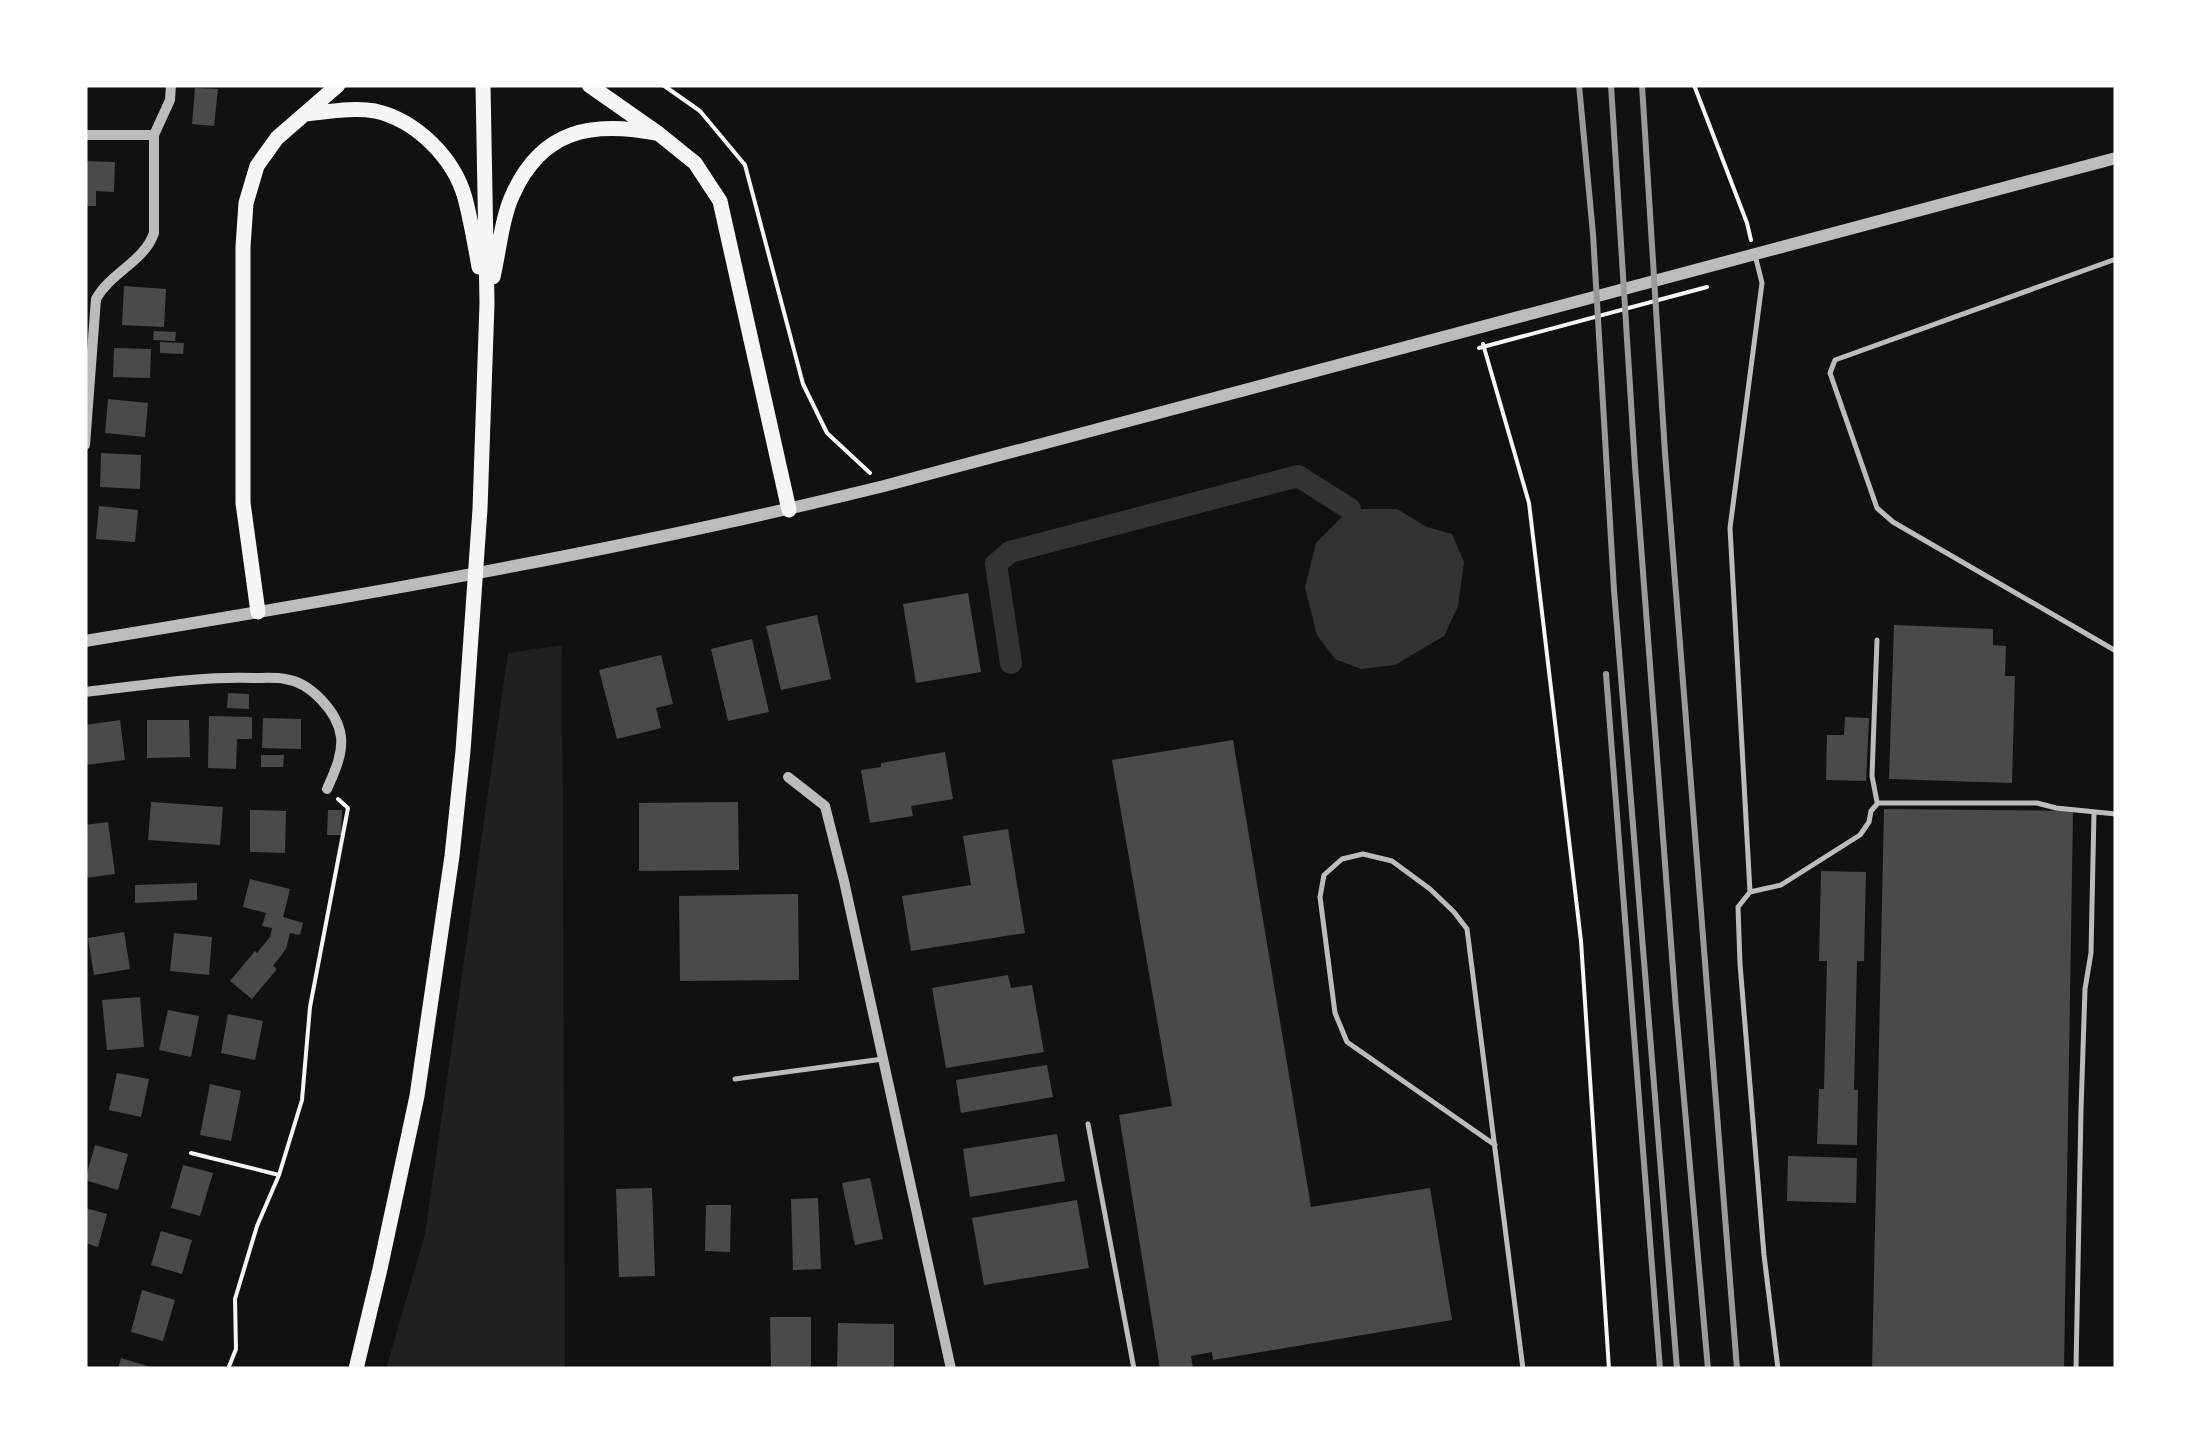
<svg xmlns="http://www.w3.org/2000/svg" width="2201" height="1454" font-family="'Sofia Sans Condensed',sans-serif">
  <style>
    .green { fill: #202020 }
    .water { fill: #333 }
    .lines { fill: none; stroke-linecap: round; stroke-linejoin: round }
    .canal { stroke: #333; stroke-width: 22 }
    .building { fill: #4a4a4a }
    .path { stroke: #f5f5f5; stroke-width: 4 }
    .service { stroke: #bcbcbc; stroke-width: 5 }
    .minor { stroke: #bcbcbc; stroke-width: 10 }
    .tertiary { stroke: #bcbcbc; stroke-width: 12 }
    .primary { stroke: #f5f5f5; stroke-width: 15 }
    .rail { stroke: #9a9a9a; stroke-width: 6 }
  </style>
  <rect width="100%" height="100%" fill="#111"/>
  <path class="green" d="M562,645L565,1369H386L425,1234L508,653Z"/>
  <path class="water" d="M1350,509H1397L1427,527L1452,534L1464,562L1458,606L1444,636L1395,665L1361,669L1335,659L1317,635L1305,587L1316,543Z"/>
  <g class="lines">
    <path class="canal" d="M1011,663L996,564L1010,552L1298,476L1350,509"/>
  </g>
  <path class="building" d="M195,88L218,89L214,126L192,124Z
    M85,161L115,162L114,192L96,191V206H85Z
    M124,286L166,289L164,327L122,325Z
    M154,331L176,332L175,341L153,340Z
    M160,342L184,343L183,354L160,353Z
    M114,348L151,349L150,378L113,377Z
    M108,399L148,403L145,437L105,433Z
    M101,453L141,455L140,489L100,487Z
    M99,506L138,510L135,542L96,539Z
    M968,593L981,672L916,683L903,604Z
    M817,615L831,679L781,690L766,626Z
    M1894,625L1993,629V645L2006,646L2005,676H2015L2012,783L1889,779Z
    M752,639L769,712L728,721L711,649Z
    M661,655L673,704L656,708L661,728L617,739L599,670Z
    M228,693L249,694V709L227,708Z
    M209,716L252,717V739H237L236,769L208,768Z
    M1845,717L1869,718L1866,781L1826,780L1827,735H1844Z
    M263,718L301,719V749L262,748Z
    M120,720L125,760L85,765V725Z
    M147,720H189L190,757L147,758Z
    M1233,740L1311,1207L1430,1188L1452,1320L1213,1360L1212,1352L1191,1356L1193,1369H1160L1119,1115L1172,1106L1112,760Z
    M945,752L953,799L911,806L913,816L870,823L861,770L881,767V763Z
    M261,755H284L283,767H261Z
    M151,802L223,807L220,845L148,840Z
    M738,802L739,870L639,871V803Z
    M1884,809L2073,811L2064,1369H1872Z
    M250,810L286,811L285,853L250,852Z
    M328,810H342L341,835H327Z
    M108,822L115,874L85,878V825Z
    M1008,829L1025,933L911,951L902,896L971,885L963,836Z
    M1821,871L1866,872L1864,961H1857L1854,1090H1858L1857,1145L1817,1144L1819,1089H1824L1827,961H1819Z
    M250,879L290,889L283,917L303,923L300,935L290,933L286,949L273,966L277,969L252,999L230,981L255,951L257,953L270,937L272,928L262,926L266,913L243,907Z
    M197,883V900L135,903V885Z
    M798,894L799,980L680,981L679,896Z
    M124,932L130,969L94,975L88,938Z
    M174,933L212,937L209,975L170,971Z
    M1008,975L1011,988L1032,985L1044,1052L946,1068L932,988Z
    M140,997L144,1047L107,1050L102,1000Z
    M168,1010L199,1016L191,1057L159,1050Z
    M228,1014L263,1021L255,1060L221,1053Z
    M1047,1065L1053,1097L961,1113L956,1080Z
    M117,1073L149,1079L141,1117L109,1110Z
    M210,1084L241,1091L231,1141L200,1135Z
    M1057,1134L1065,1181L970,1197L963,1149Z
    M95,1145L128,1154L118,1190L85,1180Z
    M1788,1156L1857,1158L1856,1203L1787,1201Z
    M183,1165L213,1173L200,1216L171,1208Z
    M870,1178L883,1239L855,1245L842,1183Z
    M652,1188L655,1276L619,1277L616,1189Z
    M818,1198L821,1269L793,1270L791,1199Z
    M1077,1200L1089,1268L984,1285L972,1218Z
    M706,1205H731L730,1252L705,1251Z
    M85,1208L107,1214L98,1247L85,1243Z
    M161,1231L192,1240L182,1274L151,1265Z
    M142,1290L175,1300L163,1341L131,1332Z
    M770,1317H811V1369H771Z
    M838,1323L894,1324V1369H837Z
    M121,1358L154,1368V1369H118Z"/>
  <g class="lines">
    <path class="path" d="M663,85L700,111L745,165L803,384L827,433L870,473
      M1694,85L1747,223L1751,240
      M1483,344L1529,503L1581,941L1609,1369
      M1479,348L1707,287
      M191,1153L279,1175L302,1100L310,1007L348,808L338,799
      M228,1369L236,1349L235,1299L257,1226L279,1175"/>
    <path class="service" d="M2116,259L1835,360L1830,373L1877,508L1893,522L2116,651
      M1877,640L1872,776L1877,802
      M1750,892L1730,528L1762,283L1755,255
      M735,1079L883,1059
      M1088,1124L1134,1369
      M1495,1145L1347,1042L1335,1013L1320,897L1324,875L1342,859L1363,854L1392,861L1430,889L1454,912L1467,929L1523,1369
      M1778,1369L1764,1255L1740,964L1738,907L1750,892L1781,885L1860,835L1869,822L1871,811L1878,803H2037L2056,808L2116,814
      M2076,1369L2081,1110L2085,989L2091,953L2094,812"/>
    <path class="minor" d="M85,135H154L170,100L171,85
      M85,445L96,299C111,272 144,262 154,233V135
      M85,692C141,686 198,676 254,678C264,678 275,677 285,679C310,682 338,712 341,737C343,755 334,773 327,789
      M788,777L825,806L844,881L951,1369"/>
    <path class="tertiary" d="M85,641C353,597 620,551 884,486L2116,158"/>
    <path class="primary" d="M589,85L659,134L695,163L720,201L789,510
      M305,114C327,112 353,107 375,111C416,120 454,158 465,198C471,221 475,244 479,267
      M493,277C499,251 502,217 513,194C542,130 591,121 655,133
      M258,612L243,503V247L246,203L257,166L277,138L338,85
      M356,1369L380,1269L417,1096L452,856L463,751L480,509L487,303L483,85"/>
    <path class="rail" d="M1579,85L1593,234L1614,590L1677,1369
      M1611,85L1635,466L1676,1009L1708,1369
      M1642,85L1665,453L1737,1369
      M1606,674L1660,1369"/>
  </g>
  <rect width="2201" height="1454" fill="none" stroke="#ffffff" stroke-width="175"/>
</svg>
